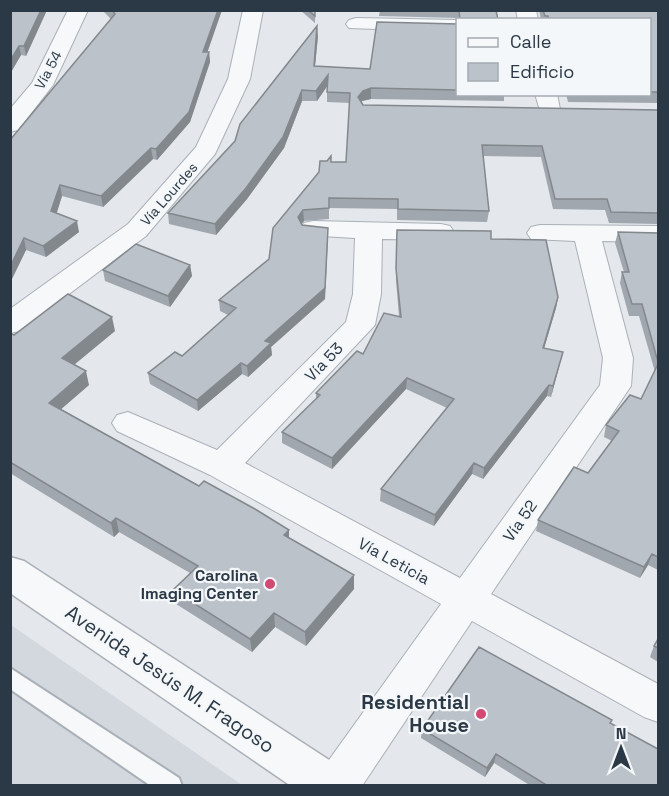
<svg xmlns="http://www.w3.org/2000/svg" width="669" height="796" font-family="'Space Grotesk',sans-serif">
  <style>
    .built { fill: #d2d8de }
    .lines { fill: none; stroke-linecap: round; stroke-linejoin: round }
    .service-casing { stroke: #a9b0b7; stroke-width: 4 }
    .minor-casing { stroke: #a9b0b7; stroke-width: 2 }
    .tertiary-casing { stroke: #a9b0b7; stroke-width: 3 }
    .service { fill: #f7f8fa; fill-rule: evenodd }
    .minor { fill: #f7f8fa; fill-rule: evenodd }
    .tertiary { fill: #f7f8fa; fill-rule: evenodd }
    .wall { fill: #a1a7ae }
    .shaded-wall { fill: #83888d }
    .building { fill: #bbc2ca; stroke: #83888d; stroke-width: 1.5 }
    .poi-dot { fill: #d04a73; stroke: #f4f7f9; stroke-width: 2 }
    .labels { text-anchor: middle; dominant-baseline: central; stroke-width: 4.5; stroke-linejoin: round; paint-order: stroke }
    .far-street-label { font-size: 14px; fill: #2b3845; stroke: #f4f7f9 }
    .street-label { font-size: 16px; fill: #2b3845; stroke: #f4f7f9 }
    .poi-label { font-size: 16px; font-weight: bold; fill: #2b3845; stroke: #f4f7f9; text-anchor: end }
    .near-street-label { font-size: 20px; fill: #2b3845; stroke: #f4f7f9 }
    .near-poi-label { font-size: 20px; font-weight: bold; fill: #2b3845; stroke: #f4f7f9; text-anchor: end }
  </style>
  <rect width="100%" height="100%" fill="#e4e8ec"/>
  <path class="built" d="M11,625L242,785H11Z"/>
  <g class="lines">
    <g class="service-casing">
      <path id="service" d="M10,668L179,778L182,786H151L10,689Z"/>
    </g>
    <g class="minor-casing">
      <path id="minor" d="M68,10H88L53,85L18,130L10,132V109L32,83Z
        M243,10H263L250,79L215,154L146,236L20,331L10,333V309L128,224L196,147L228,79Z
        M516,10H536L538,20H518Z
        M356,18L458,20V32L349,28L346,24L349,20Z
        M535,94H557L560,109L557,114H541Z
        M313,221L441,224L450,226L454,232L450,238L441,240L382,239L381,294L375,325L245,463L460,578L600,385L603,358L575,241L531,239L527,233L531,227L540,225L658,226V242L602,241L633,358L631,386L491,594L658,684V722L644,717L472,621L362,786H315L321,771L441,604L210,475L117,431L112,423L117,415L128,412L217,450L346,322L353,294L355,238L304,235L300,229L304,223Z"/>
    </g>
    <g class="tertiary-casing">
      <path id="tertiary" d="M10,557L24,561L346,771L352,786H291L10,593Z"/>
    </g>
    <use href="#service" class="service"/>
    <use href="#minor" class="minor"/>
    <use href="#tertiary" class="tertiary"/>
  </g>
  <path class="wall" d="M10,10H47L26,56L21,55L10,74Z
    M102,10H222L207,52H209L210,62L190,122L157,160L153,159L103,207L62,196L56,213L79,232L46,257L26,250L10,283V140L111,19Z
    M300,10H315V23Z
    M380,10H496L498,20H458V18L379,16Z
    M539,10H658V108V103L568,102L566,94H650V20H541Z
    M458,24V94H504V101L371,99L362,101V102L363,105L658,110V228V224L609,223L605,210L553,209L541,157L483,156L489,211L487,222L397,220V209L329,208V219L304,221L301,224L302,225L328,239L325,299L271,347L272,355L248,377L242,374L198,411L150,384L148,373L182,356L228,315L220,311L219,300L269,259L331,162H346L350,103L327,102V86L317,101H302L284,148L247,199L216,235L169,224L168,213L235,141L318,36L315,66L370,69Z
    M397,230L491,239L558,297L556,308L544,348L560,363L551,397L547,396L483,479L472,474L434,526L380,501L381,489L447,408L406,389L332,469L282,443V432L316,399V393L363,354L399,317L396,280Z
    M618,232L658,233V570L648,565L640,578L536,531L538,520L588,473L612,441L604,437L606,425L641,399L655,372L639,316H629L620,283L622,272H624L615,243Z
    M190,265L192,276L170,307L105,281L103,270Z
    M115,331L74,365L89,385L61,409L199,486L289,530V538L354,589L306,646L275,627L252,652L176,604L173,590L190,573L119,532L114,537L10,473V333L14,335Z
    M658,639V662L650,657L654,646Z
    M610,723L658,786H531L494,763L485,777L421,738L422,729Z"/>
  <path class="shaded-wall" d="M41,10H47L26,56L24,46Z
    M218,10H222L204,62L203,52Z
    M317,26L318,36L314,76V66Z
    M19,46L21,55L10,74V61Z
    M209,52L210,62L190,122L157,160L156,149Z
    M328,75V85L317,101L316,91Z
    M371,88V99L362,101L358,107V97L363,91Z
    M302,90V101L284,148L247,199L216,235L215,224Z
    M151,148L153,159L103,207L101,196Z
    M60,185L62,196L54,222L51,211Z
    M303,210L304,221L298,228V217Z
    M77,221L79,232L46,257L43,246Z
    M328,228L325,299L271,347L272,355L248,377L247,366L265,341Z
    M24,238L26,250L10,283V267Z
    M190,265L192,276L170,307L168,296Z
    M558,297L556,308L541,359L543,348Z
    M112,317L115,331L65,372L62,358Z
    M563,352L560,363L551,397L553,386Z
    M241,363L242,374L198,411L197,400Z
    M86,371L89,385L52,417L49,403Z
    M407,378L406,389L332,469V458Z
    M549,385L547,396L483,479L484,468Z
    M474,463L472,474L434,526L435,515Z
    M116,518L119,532L114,537L111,523Z
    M289,530V544L284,535Z
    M652,554L648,565L640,578L644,567Z
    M354,575V589L306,646L305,632Z
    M274,613L275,627L252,652L250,639Z
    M496,754L494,763L485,777L487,768Z"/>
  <path class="building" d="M10,10H41L24,46H19L10,61Z
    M112,10H218L203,52H209L189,112L156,149L151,148L101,196L60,185L51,211L77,221L43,246L24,238L10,267V140L115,14Z
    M308,10H315V16Z
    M459,10H496L498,20H460Z
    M543,10H658V92H650V20H549L548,16H545Z
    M377,22L458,24V90L371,88L363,91L358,97L363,105L658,110V213L611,212L607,199H555L542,146L482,145L489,211L398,209V199L329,198V208L303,210L298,217L302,225L328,228L325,288L265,341L271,343L247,366L241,363L197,400L148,373L175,352L182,356L236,308L219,300L269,259L273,228L319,172L320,161H327L331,156V162H346L350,93L327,92L328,75L316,91L302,90L283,137L246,188L215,224L168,213L235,141L240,124L317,26L314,66L370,69Z
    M397,230L491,231V239L546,240L558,297L543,348L563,352L553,386L549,385L484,468L474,463L435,515L381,489L454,399L407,378L332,458L282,432L320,395L316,393L357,351L363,354L384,313L401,317L396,269Z
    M618,232L658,233V362L642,304H632L622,272H629Z
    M136,244L190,265L168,296L103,270Z
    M68,294L112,317L62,358L86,371L49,403L199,486L204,481L255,509L289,530L284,535L354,575L305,632L274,613L250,639L173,590L198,566L116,518L111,523L10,462V333L14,335Z
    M658,364V557L652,554L644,567L538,520L574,467L588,473L619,431L606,425L630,395L641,399Z
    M658,639V648L654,646Z
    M479,647L612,720L610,723L658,749V786H548L496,754L487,768L422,729Z"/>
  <g class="poi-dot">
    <circle cx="270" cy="584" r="6"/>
    <circle cx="481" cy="714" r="6"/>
  </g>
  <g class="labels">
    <g class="far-street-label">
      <text transform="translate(48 70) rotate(-62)">Vía 54</text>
      <text transform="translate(169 194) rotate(-49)">Vía Lourdes</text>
    </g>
    <g class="street-label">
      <text transform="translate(324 362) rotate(-46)">Vía 53</text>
      <text transform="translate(520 521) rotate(-55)">Vía 52</text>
      <text transform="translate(394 561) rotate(29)">Vía Leticia</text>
    </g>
    <g class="poi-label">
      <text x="258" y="575">Carolina<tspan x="258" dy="18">Imaging Center</tspan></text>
    </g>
    <g class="near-street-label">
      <text transform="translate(170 679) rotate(34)">Avenida Jesús M. Fragoso</text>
    </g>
    <g class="near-poi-label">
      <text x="469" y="702">Residential<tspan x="469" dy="23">House</tspan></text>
    </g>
  </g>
  <rect width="669" height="796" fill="none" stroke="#2b3845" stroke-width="24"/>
  <rect x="456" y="18" width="195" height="78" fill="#f4f7f9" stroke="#a4abb1" stroke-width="1.5"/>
  <rect x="468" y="38" width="30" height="9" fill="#f7f8fa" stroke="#a4abb1" stroke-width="1.5"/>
  <text x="510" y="48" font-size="18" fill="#2b3845">Calle</text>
  <rect x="468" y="63" width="30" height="18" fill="#bbc2ca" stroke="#a4abb1" stroke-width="1.5"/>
  <text x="510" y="78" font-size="18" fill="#2b3845">Edificio</text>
  <g transform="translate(621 748)" stroke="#f4f7f9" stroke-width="4.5" paint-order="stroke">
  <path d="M0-4.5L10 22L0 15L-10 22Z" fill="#2b3845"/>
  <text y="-9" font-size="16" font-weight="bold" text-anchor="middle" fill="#2b3845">N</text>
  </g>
</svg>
